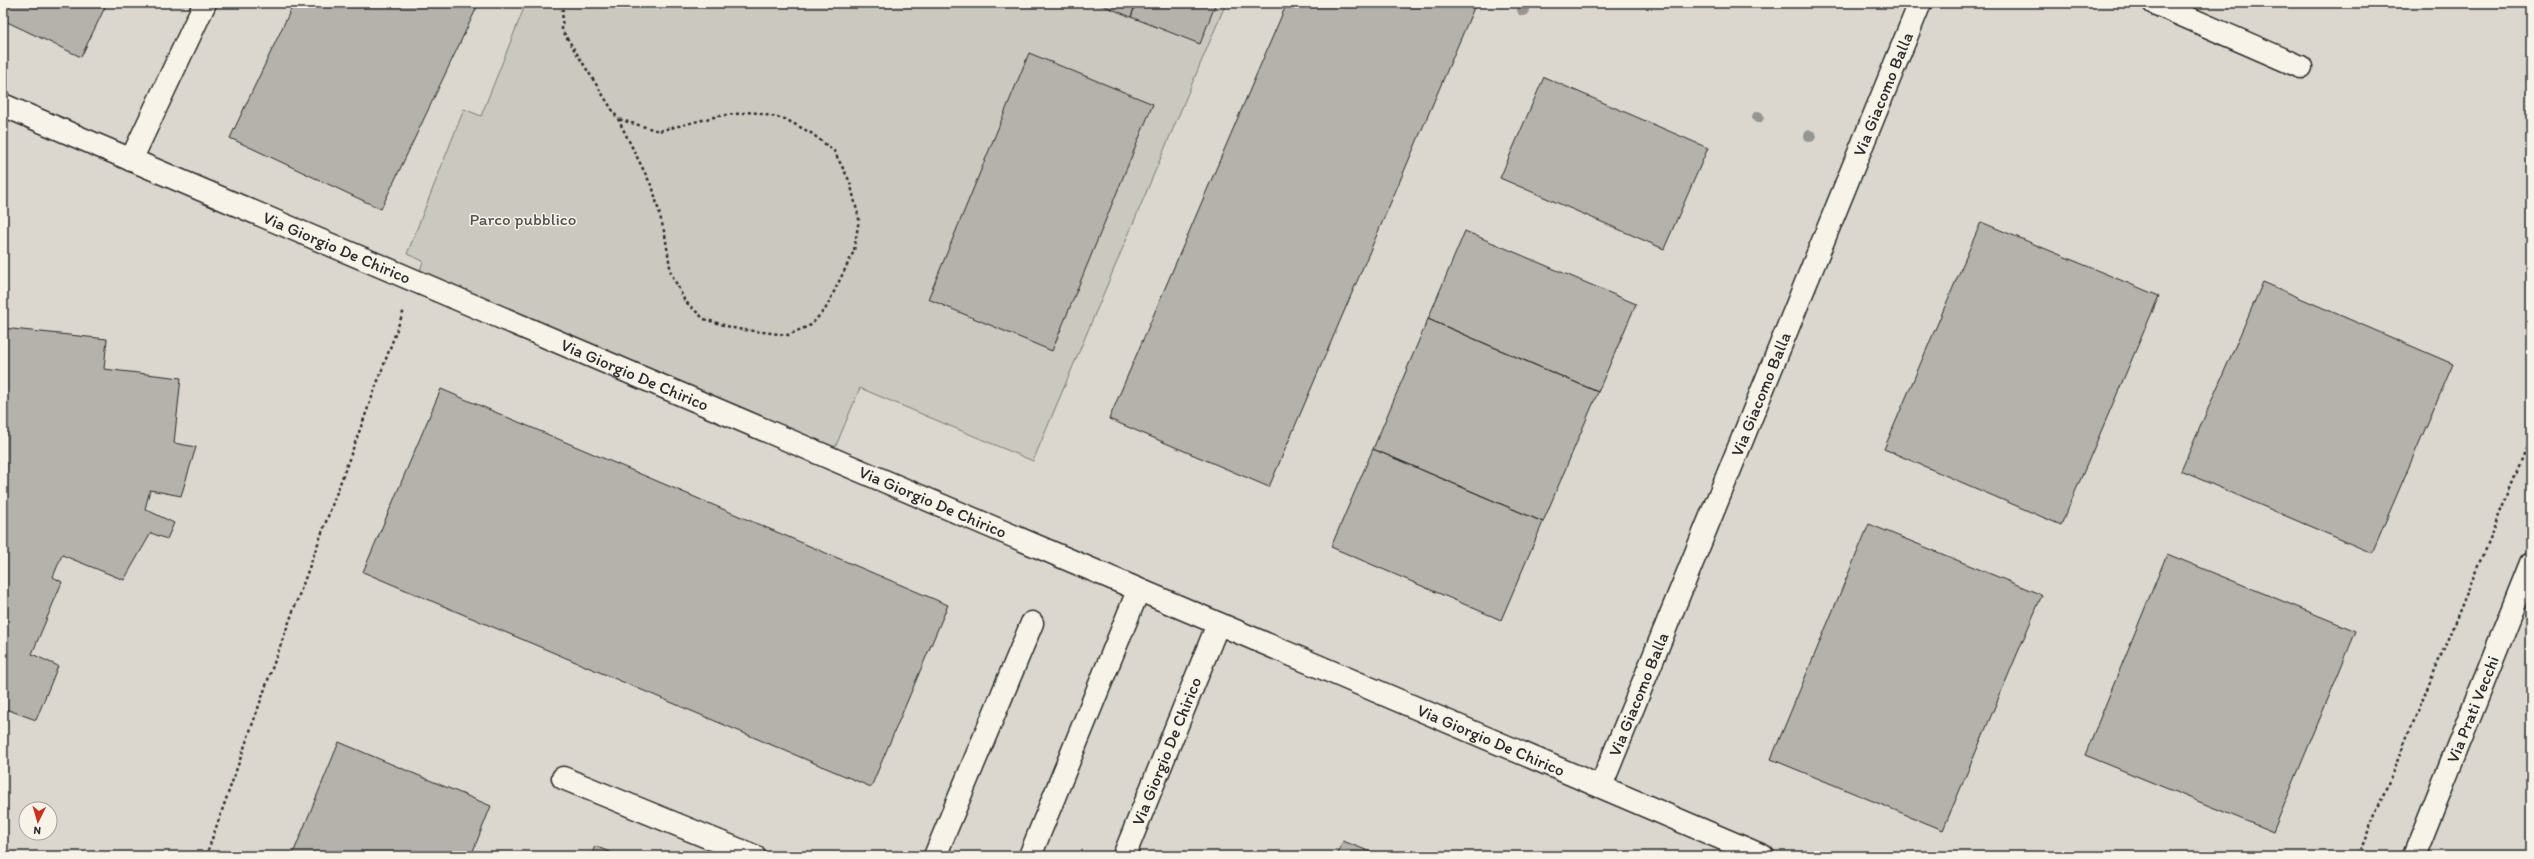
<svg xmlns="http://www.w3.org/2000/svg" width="2534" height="859" font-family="Itim,sans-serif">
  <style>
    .built { fill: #dbd7ce; fill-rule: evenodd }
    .green { fill: #cbc8bf; stroke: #7b7a75 }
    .building { fill: #b5b2ab; stroke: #2b2b2b }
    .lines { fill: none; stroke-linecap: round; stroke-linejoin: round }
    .minor-casing { stroke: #2b2b2b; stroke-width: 25 }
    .major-casing { stroke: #2b2b2b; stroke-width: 25 }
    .path { stroke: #2b2b2b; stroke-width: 2.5; stroke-dasharray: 3 3; stroke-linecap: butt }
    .minor { stroke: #f7f3e8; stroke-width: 22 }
    .major { stroke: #f7f3e8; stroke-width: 22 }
    .tree { fill: #97958f }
    .labels { text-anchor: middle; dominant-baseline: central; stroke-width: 3; stroke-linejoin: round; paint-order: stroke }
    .street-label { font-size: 17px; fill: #2b2b2b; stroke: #f7f3e8 }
    .park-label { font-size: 17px; fill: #535250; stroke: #f7f3e8 }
  </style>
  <rect width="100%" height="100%" fill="#ebe7dd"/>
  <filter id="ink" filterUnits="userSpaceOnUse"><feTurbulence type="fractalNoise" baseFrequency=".025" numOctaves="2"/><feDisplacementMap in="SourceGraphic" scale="8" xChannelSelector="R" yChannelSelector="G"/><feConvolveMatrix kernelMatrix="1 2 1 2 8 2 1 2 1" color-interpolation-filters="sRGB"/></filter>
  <g filter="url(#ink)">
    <path class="built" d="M3,3H2531V856H3ZM26,809H50V833H26Z"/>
    <path class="green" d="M526,3H1226L1033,461L860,388L835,448L420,271L423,261L407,254L464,109L481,116Z"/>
    <path class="building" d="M3,3H107L81,57L3,20Z
      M294,3H473L478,5L381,209L230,138Z
      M1097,3H1136L1131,17Z
      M1136,3H1216L1200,44L1131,17Z
      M1287,3H1476L1269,487L1109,419Z
      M1029,53L1153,104L1052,351L928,299Z
      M1544,77L1708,148L1664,249L1500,178Z
      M1981,222L2159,296L2061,525L1884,449Z
      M1465,231L1636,304L1598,392L1428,319Z
      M2263,282L2453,364L2372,553L2181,471Z
      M1428,319L1598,392L1543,522L1373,449Z
      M3,328L107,339L104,369L181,378L174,443L196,447L181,496L150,490L145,509L174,523L167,539L151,533L124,580L62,555L53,577L62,582L32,654L58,666L36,720L3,708Z
      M441,389L948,605L871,787L363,572Z
      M1373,449L1543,522L1501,620L1331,547Z
      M1869,524L2042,595L1943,830L1771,759Z
      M2167,554L2356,631L2273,832L2085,755Z
      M339,742L491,806L471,856H292Z
      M1343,841L1381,856H1337Z
      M595,846L619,856H591Z"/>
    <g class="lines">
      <g class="minor-casing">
        <g id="minor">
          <path d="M2154,3L2301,67"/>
          <path id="s1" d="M3,105L1763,856"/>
          <path d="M131,160L205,3"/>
          <path d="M563,778L754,856"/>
          <path id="s2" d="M1601,786L1920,3"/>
          <path d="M935,856L1032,623"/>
          <path d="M1030,856L1138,591"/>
          <path id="s3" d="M1124,856L1218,624"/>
        </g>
      </g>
      <g class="major-casing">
        <g id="major">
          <path id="s4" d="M2414,856L2531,563"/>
        </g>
      </g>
      <path class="path" d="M563,3L562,30L618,119L653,189L665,235L671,273L685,301L704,319L737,329L788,335L811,325L826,308L854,251L859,219L850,182L834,151L811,133L785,119L752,112L718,116L659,131L618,119
        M206,856L274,663L404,310
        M2358,856L2531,438"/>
      <use href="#minor" class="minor"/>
      <use href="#major" class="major"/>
    </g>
    <g class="tree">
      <circle cx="1523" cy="10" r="6"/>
      <circle cx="1758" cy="117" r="6"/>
      <circle cx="1810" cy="136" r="6"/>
    </g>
  </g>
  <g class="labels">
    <g class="street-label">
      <text stroke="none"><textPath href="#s2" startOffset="747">Via Giacomo Balla</textPath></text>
      <text stroke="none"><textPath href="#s1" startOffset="363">Via Giorgio De Chirico</textPath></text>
      <text stroke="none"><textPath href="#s1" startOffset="687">Via Giorgio De Chirico</textPath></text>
      <text stroke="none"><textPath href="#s2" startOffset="423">Via Giacomo Balla</textPath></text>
      <text stroke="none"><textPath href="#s1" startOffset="1011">Via Giorgio De Chirico</textPath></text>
      <text stroke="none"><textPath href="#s2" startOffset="99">Via Giacomo Balla</textPath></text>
      <text stroke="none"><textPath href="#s4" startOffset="158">Via Prati Vecchi</textPath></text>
      <text stroke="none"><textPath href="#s1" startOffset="1618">Via Giorgio De Chirico</textPath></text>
      <text stroke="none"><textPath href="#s3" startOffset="113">Via Giorgio De Chirico</textPath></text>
    </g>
    <g class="park-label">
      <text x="523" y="219">Parco pubblico</text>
    </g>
  </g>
  <rect width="2534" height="859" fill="none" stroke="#f7f3e8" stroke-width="16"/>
  <rect x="8" y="8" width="2518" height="843" fill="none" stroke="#2b2b2b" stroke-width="1.5" filter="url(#ink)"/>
  <g transform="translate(38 821) rotate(185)"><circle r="19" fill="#f7f3e8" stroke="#a5a39c"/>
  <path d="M0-3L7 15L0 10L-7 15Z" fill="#c8321e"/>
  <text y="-6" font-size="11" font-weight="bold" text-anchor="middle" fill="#2b2b2b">N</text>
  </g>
</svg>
